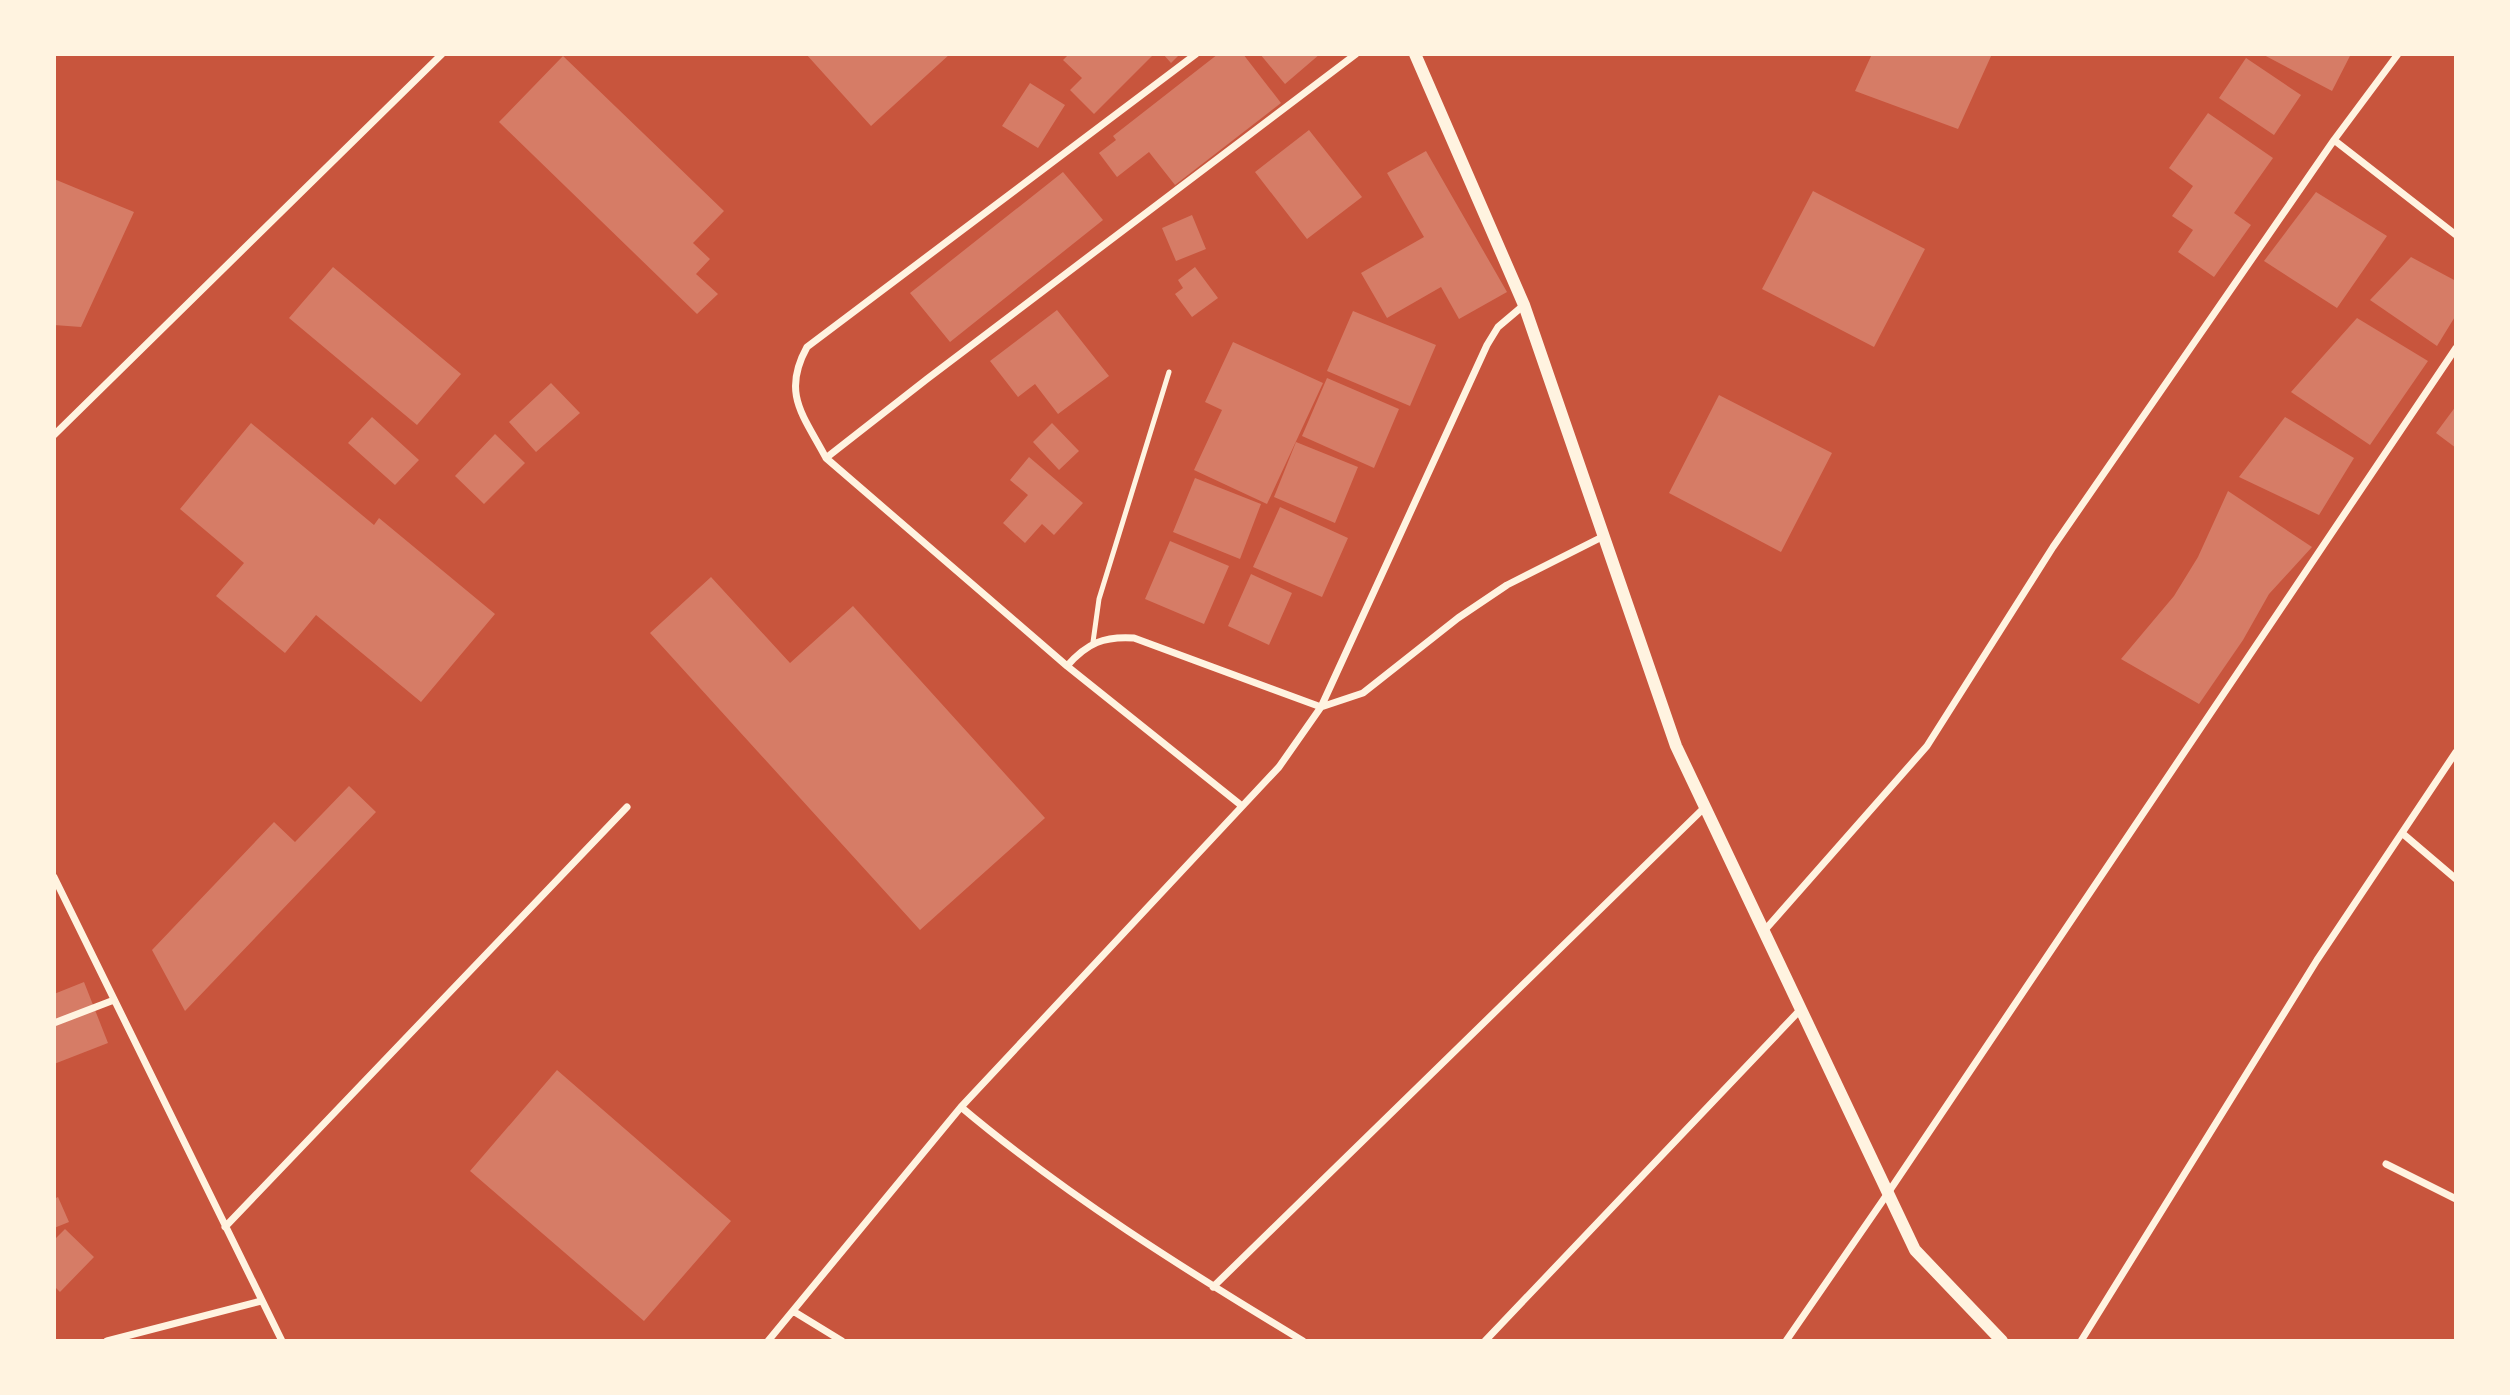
<svg xmlns="http://www.w3.org/2000/svg" width="2510" height="1395" font-family="Roboto,sans-serif">
  <style>
    .building { fill: #d67c66 }
    .lines { fill: none; stroke-linecap: round; stroke-linejoin: round }
    .service { stroke: #fff3e0; stroke-width: 5 }
    .minor { stroke: #fff3e0; stroke-width: 7 }
    .tertiary { stroke: #fff3e0; stroke-width: 12 }
  </style>
  <rect width="100%" height="100%" fill="#c8553d"/>
  <path class="building" d="M806,54H950L871,126Z
    M1069,54H1154L1094,114L1070,90L1082,78L1063,60Z
    M1163,54H1180L1171,63Z
    M1218,54H1243L1281,103L1175,185L1149,152L1117,177L1099,153L1116,140L1113,136Z
    M1260,54H1320L1285,84Z
    M1872,54H1992L1958,129L1855,91Z
    M2262,54H2351L2332,91Z
    M563,56L724,211L693,243L710,259L696,274L718,294L697,314L499,122Z
    M2246,58L2301,95L2274,135L2219,98Z
    M1030,83L1065,105L1038,148L1002,126Z
    M2208,113L2273,158L2234,213L2251,225L2214,277L2178,252L2193,230L2172,216L2193,186L2169,168Z
    M1309,130L1362,197L1307,239L1255,172Z
    M1426,151L1507,292L1459,319L1441,287L1387,318L1361,273L1424,237L1387,173Z
    M1063,172L1103,220L950,342L910,293Z
    M54,179L134,212L81,327L54,325Z
    M1813,191L1925,249L1874,347L1762,289Z
    M2316,192L2387,236L2337,308L2264,261Z
    M1192,215L1206,249L1176,261L1162,228Z
    M2411,257L2456,281V315L2437,346L2370,300Z
    M333,267L461,374L417,425L289,318Z
    M1195,267L1218,298L1192,317L1175,294L1183,288L1178,280Z
    M1057,310L1109,376L1058,414L1035,384L1018,397L990,361Z
    M1353,311L1436,345L1410,406L1327,371Z
    M2357,318L2428,361L2370,445L2291,392Z
    M1233,342L1323,383L1267,504L1194,470L1222,410L1205,402Z
    M1327,378L1399,409L1374,468L1302,436Z
    M551,383L580,413L536,452L509,422Z
    M1719,395L1832,453L1781,552L1669,493Z
    M2456,406V448L2436,433Z
    M372,417L419,460L395,485L348,443Z
    M2285,417L2354,458L2319,515L2239,477Z
    M251,423L374,525L379,518L495,614L421,702L316,615L285,653L216,596L244,563L180,509Z
    M1052,423L1079,451L1059,470L1033,442Z
    M495,434L525,463L484,504L455,476Z
    M1296,442L1358,467L1335,523L1274,497Z
    M1029,457L1083,503L1054,535L1042,524L1025,543L1003,523L1028,495L1010,480Z
    M1195,478L1261,504L1240,559L1173,532Z
    M2228,491L2312,547L2269,594L2243,640L2199,704L2121,659L2174,596L2198,557Z
    M1280,507L1348,538L1322,597L1253,567Z
    M1170,541L1229,566L1204,624L1145,599Z
    M1251,574L1292,593L1269,645L1228,626Z
    M711,577L790,663L853,606L1045,818L920,930L650,633Z
    M349,786L376,812L185,1011L152,950L274,822L295,842Z
    M84,982L108,1043L54,1064V994Z
    M557,1070L731,1221L644,1321L470,1171Z
    M58,1197L69,1222L54,1228V1199Z
    M65,1229L94,1257L60,1292L54,1286V1240Z"/>
  <g class="lines">
    <path class="service" d="M1093,642L1099,599L1169,372"/>
    <path class="minor" d="M2334,140L2456,235
      M54,435L442,54
      M826,458C804,416 781,394 807,347L1196,54
      M1067,666C1087,643 1104,636 1134,638L1321,707L1363,693L1458,618L1507,585L1604,536
      M1242,806L1067,666L826,458L927,379L1356,54
      M2402,833L2456,879
      M54,877L282,1341
      M1764,931L1927,746L2053,547L2334,140L2398,54
      M54,1023L114,1000
      M961,1107C1064,1194 1187,1271 1303,1341
      M2386,1164L2456,1199
      M225,1227L627,807
      M1213,1287L1705,807
      M793,1311L842,1341
      M107,1341L261,1301
      M768,1341L961,1107L1279,767L1321,707L1487,345L1498,327L1524,305
      M1485,1341L1801,1009
      M1786,1341L1888,1193L2456,348
      M2081,1341L2317,960L2456,752"/>
    <path class="tertiary" d="M1415,54L1524,305L1676,746L1915,1250L2002,1341"/>
  </g>
  <rect width="2510" height="1395" fill="none" stroke="#fff3e0" stroke-width="112"/>
</svg>
